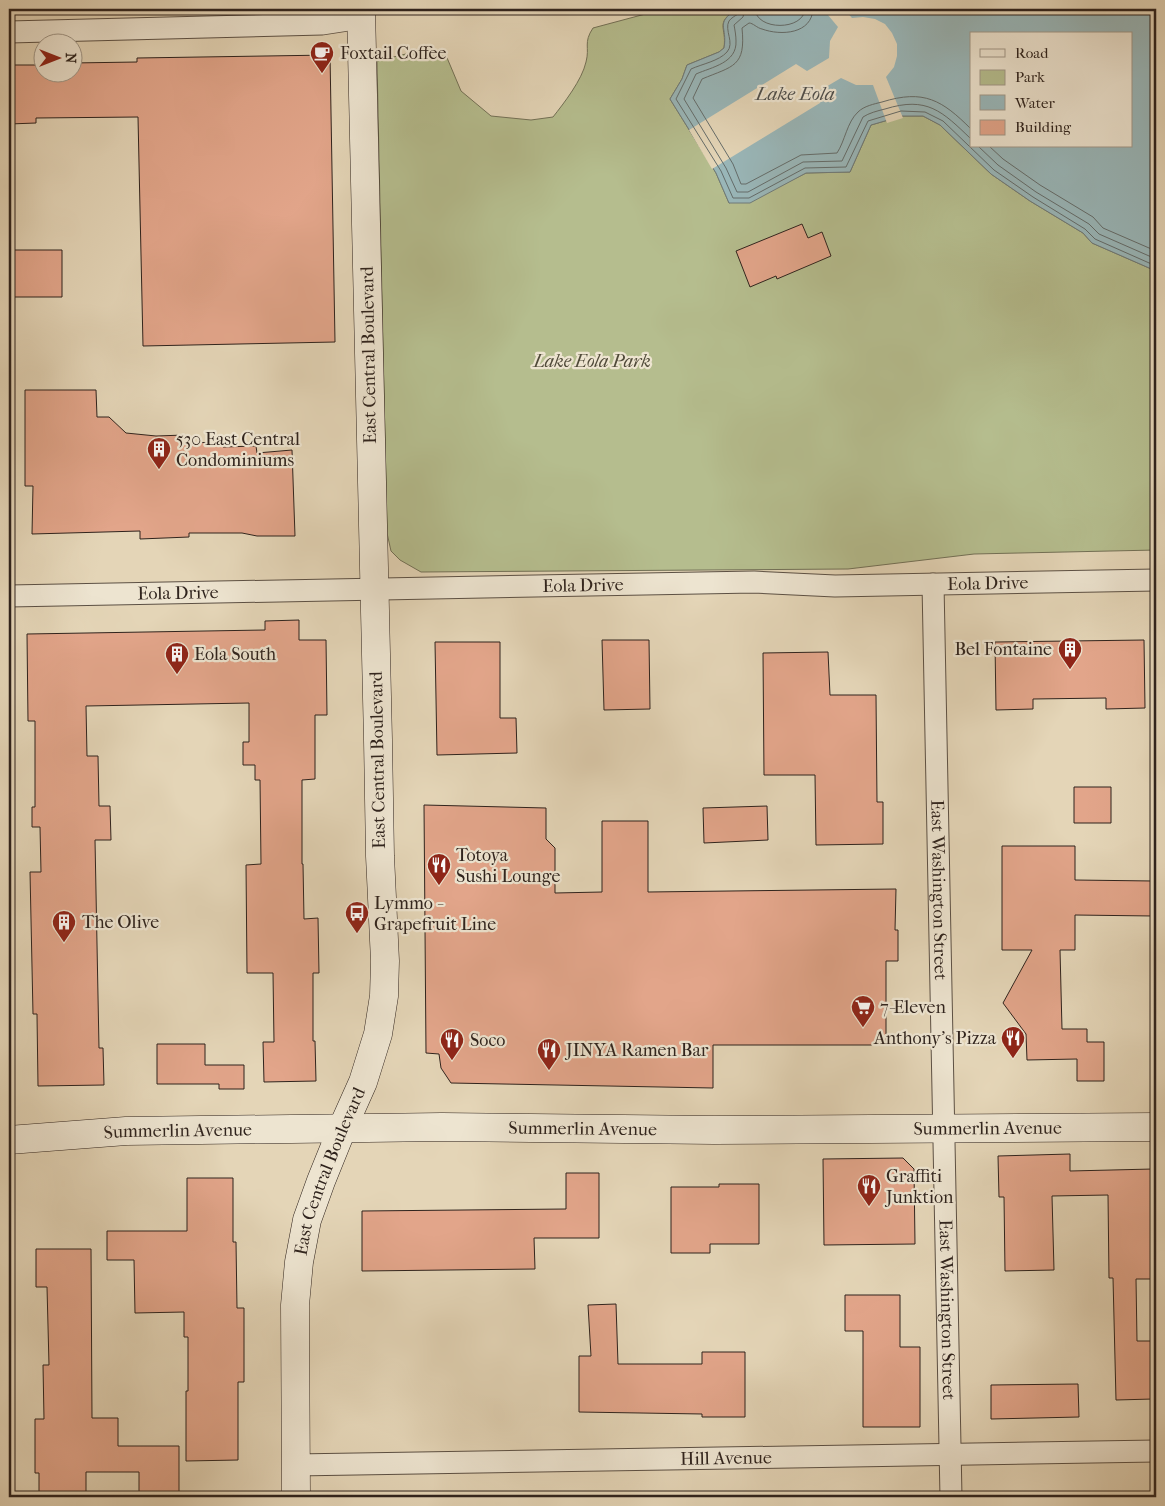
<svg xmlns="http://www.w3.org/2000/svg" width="1165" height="1506" font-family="'IM FELL French Canon',serif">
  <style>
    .green { fill: #b5bd8e; stroke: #727056 }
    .water { fill: #99b6b8; stroke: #6f7b7a; fill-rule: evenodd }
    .pier { fill: #e4d5b7 }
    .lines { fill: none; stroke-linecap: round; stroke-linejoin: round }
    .shore { stroke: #646c6a; stroke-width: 1 }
    .building { fill: #e2a58a; stroke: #2f231d }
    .street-casing { stroke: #5c5044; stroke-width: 23 }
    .secondary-casing { stroke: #2f231d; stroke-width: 29 }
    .street { stroke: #ede4d0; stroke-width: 21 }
    .secondary { stroke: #ede4d0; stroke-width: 28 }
    .labels { text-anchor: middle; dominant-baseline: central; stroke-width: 4.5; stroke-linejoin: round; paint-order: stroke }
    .poi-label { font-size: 18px; fill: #2f231d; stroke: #ede4d0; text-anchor: start }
    .street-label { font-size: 18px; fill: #2f231d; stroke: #ede4d0 }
    .park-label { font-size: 18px; font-style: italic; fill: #504a39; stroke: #ede4d0 }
    .water-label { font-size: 19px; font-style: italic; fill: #4f4f4c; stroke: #ede4d0 }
  </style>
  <rect width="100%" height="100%" fill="#e4d5b7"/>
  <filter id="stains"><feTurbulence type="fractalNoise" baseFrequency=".004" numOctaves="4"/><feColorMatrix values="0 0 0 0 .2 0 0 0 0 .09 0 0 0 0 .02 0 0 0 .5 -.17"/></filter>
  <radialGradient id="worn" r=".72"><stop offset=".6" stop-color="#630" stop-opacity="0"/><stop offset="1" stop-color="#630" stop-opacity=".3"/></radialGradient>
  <path class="green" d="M664,9H737C714,24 727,26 724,48L719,52L687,65L682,79L670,99L716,173L729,203L778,187L806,173L850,172L871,125L902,116H923L940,125L991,174L1030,201L1083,233L1092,243L1156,271V550L974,554L848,569L421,572L400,560L391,551L387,533L377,61L414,52L445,53L461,91L491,116L531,120L553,117C564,103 582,80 586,62C590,47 583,43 593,28Z"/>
  <path class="water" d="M737,9H760L783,14L802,9H1156V271L1092,243L1083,233L1030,201L991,174L940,125L923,116H902L871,125L850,172L806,173L750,203H729L716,173L670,99L682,79L687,65L719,52L724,48C728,26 714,24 737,9ZM971,34H1131V146H971Z"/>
  <path class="pier" d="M823,9H844L852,18L863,17L875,19L885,24L892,33L897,44V56L894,67L886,77L903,118L887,123L873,85H856L841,78L819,91L820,103L712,169L689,130L796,64L807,71L829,58L830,41L838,27Z"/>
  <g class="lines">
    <path class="shore" d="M739,9L738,14C735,16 731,18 729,21C724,30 735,43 727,52C719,61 702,64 691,69L676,99L721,171L733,198H749L805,168L846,167L868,121L901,111L925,112L943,121L994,170L1033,197L1085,229L1095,239L1156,266
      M745,9L743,17L734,25C735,30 736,36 736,41C737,63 712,67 696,74L684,99L726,168L737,192H748L803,162L842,161L863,117C869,113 877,111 885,109C927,96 942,111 971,139
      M755,9C756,31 804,31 805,9
      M813,9C812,34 781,36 762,29C757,28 753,23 749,23L742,28C746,67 733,66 702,79L693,98L733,164L741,184H746L801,155L837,153C845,141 847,122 858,112C864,106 874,104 882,102C924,89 942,100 971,129
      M978,146L998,165L1036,192L1089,224L1099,234L1156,259
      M989,146L1003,159L1040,185L1093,217L1103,228L1156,251"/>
  </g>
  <path class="building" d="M330,55L335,342L143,346L138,117L36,118V123L9,124V65H42V72H72V63L137,62V58Z
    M802,224L808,238L822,232L831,256L777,279L776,276L750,287L736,251Z
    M9,250H62V297H9Z
    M25,390H96L97,417H109L126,433L156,436L185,435L188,443L222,442L223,447L256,446L257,453L292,450L295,536H257L242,533H189V537L140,539V531L32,534L33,486H25Z
    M299,620V640H326L327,715H315V779L302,780V864H303L304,919L318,918L319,973H313V1041H315L316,1081L264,1082L263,1042H274L273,973H247L246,865L261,864L260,780H255V765H243V742H249V703L86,706L87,756H98L99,806H110L111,840H95L99,1048H103L104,1085L38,1086L37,1014H33L30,872H41L40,827H32V807H35V721H28L27,634L265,630V621Z
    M602,640H649L650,709L604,710Z
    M1144,640L1145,708L1106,709V698L1033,699V709L996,710L995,642Z
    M435,642H500V718H516L517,753L437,755Z
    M828,652L830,695H876L877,802H883V844L816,845L815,775H764L763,653Z
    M1074,787H1111V823H1074Z
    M424,805L546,808V839L555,848V893L602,892V821H648V892L896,889L895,930H898V961H886V1045H713V1088L451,1083L441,1068L439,1054L426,1053Z
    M767,806L768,840L704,843L703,808Z
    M1002,846H1075V880L1153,881V916L1075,915V950H1060L1062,1029H1087V1042H1104V1081H1077V1059L1027,1060L1026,1034L1003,1003L1032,950H1002Z
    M157,1044H205V1065H244V1089H219V1084H157Z
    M1070,1154V1171L1153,1169L1154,1244H1156V1279H1136L1137,1341H1152L1153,1399L1116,1400L1113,1278H1109L1108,1195L1052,1196L1054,1270L1005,1271L1004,1197H999L998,1156Z
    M903,1158L914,1169L915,1244L824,1245L823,1159Z
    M566,1173H599V1238H534L535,1269L362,1271V1211L566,1209Z
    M187,1178H233V1242H236L237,1308H244V1382H238V1460L186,1461V1391H188V1337H184V1312L135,1313L134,1260H107V1231H187Z
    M719,1184H759V1244H710V1253H671V1187H719Z
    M36,1249H91L92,1418H118V1446H179V1497H139V1472H86V1497H39V1473H35V1419H44L43,1365H49L47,1287H36Z
    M845,1295H900V1347H920V1427H863V1331H845Z
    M616,1304L618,1364H702V1352H745V1417H702V1414L579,1412V1356H591L588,1305Z
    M1078,1384L1079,1417L991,1419V1385Z"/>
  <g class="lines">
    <g class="street-casing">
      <g id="street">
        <path d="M9,32L322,24L361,18"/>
        <path id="s1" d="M933,584L951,1497"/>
        <path id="s2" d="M9,596L754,582L835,586L1156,580"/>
        <path id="s3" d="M295,1465L1156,1451"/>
      </g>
    </g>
    <g class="secondary-casing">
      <g id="secondary">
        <path id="s4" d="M9,1140L126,1131L442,1127L714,1130L1156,1127"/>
        <path id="s5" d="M296,1497L295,1305L299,1262L307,1220L321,1181L342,1129L363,1082L378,1034L384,996L385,961L380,856L378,740L361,9"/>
      </g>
    </g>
    <use href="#street" class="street"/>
    <use href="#secondary" class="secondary"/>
  </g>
  <defs>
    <g id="cafe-pin" transform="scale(1.25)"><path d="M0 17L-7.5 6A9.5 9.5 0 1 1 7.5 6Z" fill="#8f2418" stroke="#ede4d0"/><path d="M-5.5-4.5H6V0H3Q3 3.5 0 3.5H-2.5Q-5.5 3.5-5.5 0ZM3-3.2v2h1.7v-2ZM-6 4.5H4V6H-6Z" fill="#fff"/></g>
    <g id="building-pin" transform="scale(1.25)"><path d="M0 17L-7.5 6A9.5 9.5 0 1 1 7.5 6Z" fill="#8f2418" stroke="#ede4d0"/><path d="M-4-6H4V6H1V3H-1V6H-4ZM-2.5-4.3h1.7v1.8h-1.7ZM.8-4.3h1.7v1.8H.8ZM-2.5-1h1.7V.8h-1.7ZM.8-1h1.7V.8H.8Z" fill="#fff"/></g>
    <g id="restaurant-pin" transform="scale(1.25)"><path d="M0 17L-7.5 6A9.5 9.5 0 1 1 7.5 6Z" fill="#8f2418" stroke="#ede4d0"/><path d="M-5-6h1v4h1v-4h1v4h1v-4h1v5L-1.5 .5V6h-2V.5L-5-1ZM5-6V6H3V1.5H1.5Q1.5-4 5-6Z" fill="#fff"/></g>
    <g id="bus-pin" transform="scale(1.25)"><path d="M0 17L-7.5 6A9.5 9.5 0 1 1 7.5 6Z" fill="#8f2418" stroke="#ede4d0"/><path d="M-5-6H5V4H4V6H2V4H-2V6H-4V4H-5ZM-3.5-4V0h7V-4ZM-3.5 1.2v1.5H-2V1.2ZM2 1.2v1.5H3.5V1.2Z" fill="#fff"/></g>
    <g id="supermarket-pin" transform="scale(1.25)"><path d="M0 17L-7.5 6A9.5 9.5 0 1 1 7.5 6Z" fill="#8f2418" stroke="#ede4d0"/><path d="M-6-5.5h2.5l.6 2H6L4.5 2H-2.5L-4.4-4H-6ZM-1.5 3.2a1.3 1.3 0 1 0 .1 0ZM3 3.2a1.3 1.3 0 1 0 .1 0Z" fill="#fff"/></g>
  </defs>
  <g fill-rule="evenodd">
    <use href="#cafe-pin" x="322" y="53"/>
    <use href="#building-pin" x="159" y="449"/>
    <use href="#building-pin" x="1070" y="649"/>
    <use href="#building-pin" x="177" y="654"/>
    <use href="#restaurant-pin" x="439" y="865"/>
    <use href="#bus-pin" x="357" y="913"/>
    <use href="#building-pin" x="64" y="922"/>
    <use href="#supermarket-pin" x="863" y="1007"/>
    <use href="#restaurant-pin" x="1013" y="1038"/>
    <use href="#restaurant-pin" x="452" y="1040"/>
    <use href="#restaurant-pin" x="549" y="1050"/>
    <use href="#restaurant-pin" x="869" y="1186"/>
  </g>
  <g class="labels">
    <g class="poi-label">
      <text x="340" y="53">Foxtail Coffee</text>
      <text x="176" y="439">530 East Central<tspan x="176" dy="21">Condominiums</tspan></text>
      <text x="1052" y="649" text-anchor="end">Bel Fontaine</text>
      <text x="194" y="654">Eola South</text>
      <text x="456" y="855">Totoya<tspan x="456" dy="21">Sushi Lounge</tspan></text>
      <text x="374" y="903">Lymmo -<tspan x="374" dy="21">Grapefruit Line</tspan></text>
      <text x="82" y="922">The Olive</text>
      <text x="880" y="1007">7-Eleven</text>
      <text x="996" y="1038" text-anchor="end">Anthony's Pizza</text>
      <text x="470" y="1040">Soco</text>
      <text x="566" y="1050">JINYA Ramen Bar</text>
      <text x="886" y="1176">Graffiti<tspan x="886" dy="21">Junktion</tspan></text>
    </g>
    <g class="street-label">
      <text transform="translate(369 355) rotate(-91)">East Central Boulevard</text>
      <text stroke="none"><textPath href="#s2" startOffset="979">Eola Drive</textPath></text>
      <text stroke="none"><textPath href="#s2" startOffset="574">Eola Drive</textPath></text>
      <text stroke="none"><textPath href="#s2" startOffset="169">Eola Drive</textPath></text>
      <text transform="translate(378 760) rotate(-91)">East Central Boulevard</text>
      <text stroke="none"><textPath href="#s1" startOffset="306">East Washington Street</textPath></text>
      <text stroke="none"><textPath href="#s4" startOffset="574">Summerlin Avenue</textPath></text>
      <text stroke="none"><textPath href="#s4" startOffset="979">Summerlin Avenue</textPath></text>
      <text stroke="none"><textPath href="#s4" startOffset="169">Summerlin Avenue</textPath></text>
      <text stroke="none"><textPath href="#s5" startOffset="331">East Central Boulevard</textPath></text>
      <text stroke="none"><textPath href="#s1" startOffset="726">East Washington Street</textPath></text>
      <text stroke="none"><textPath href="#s3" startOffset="431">Hill Avenue</textPath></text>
    </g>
    <g class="park-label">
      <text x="592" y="361">Lake Eola Park</text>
    </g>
    <g class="water-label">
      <text x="795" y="94">Lake Eola</text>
    </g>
  </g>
  <rect width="1165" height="1506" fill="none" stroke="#e4d5b7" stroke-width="30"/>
  <rect x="10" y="10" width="1145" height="1486" fill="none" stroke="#2f231d" stroke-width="2.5"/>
  <rect x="15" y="15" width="1135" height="1476" fill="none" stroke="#2f231d"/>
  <rect x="970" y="32" width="162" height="115" fill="#ede4d0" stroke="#a19788"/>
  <rect x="980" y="49" width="25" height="8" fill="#ede4d0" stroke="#a19788"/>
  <text x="1015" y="58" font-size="15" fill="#2f231d">Road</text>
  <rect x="980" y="70" width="25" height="15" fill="#b5bd8e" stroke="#a19788"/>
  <text x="1015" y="82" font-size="15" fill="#2f231d">Park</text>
  <rect x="980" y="95" width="25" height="15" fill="#99b6b8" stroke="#a19788"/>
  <text x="1015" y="108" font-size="15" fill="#2f231d">Water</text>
  <rect x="980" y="120" width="25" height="15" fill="#e2a58a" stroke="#a19788"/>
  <text x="1015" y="132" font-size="15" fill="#2f231d">Building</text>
  <g transform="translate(58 58) rotate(90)"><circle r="24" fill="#ede4d0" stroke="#a19788"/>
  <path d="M0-4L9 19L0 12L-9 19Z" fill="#8f2418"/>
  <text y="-8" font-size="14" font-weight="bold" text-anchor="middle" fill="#2f231d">N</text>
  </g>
  <rect width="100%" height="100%" filter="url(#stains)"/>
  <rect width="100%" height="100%" fill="url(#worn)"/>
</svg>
